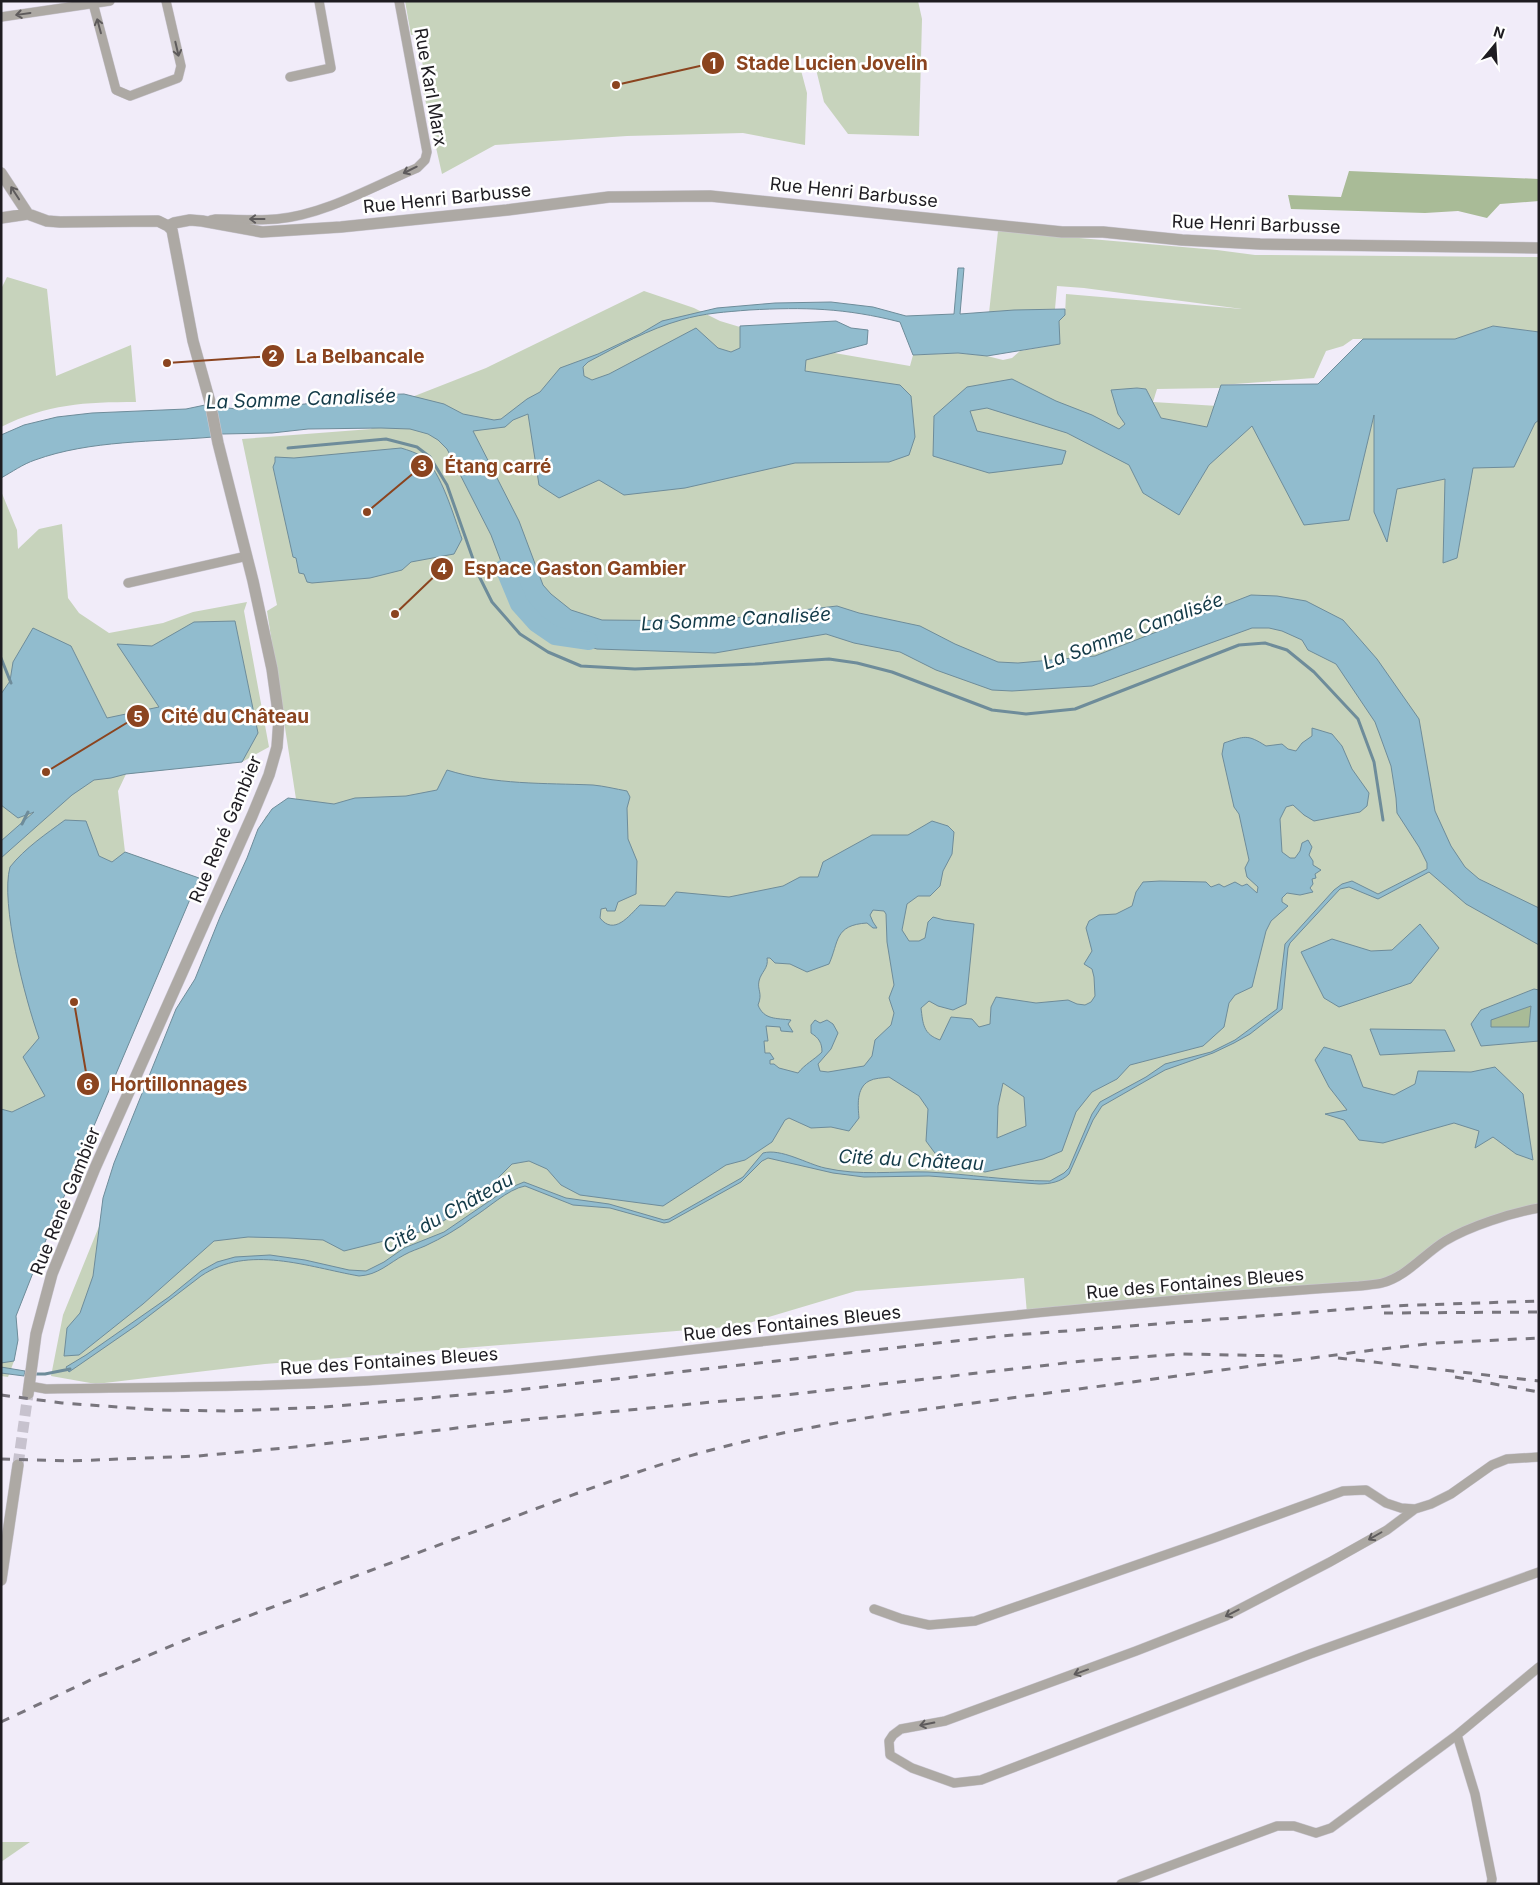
<svg xmlns="http://www.w3.org/2000/svg" width="1540" height="1885" font-family="Inter,sans-serif">
  <style>
    .green { fill: #c7d3bc; fill-rule: evenodd }
    .forest { fill: #a9bb97 }
    .water { fill: #91bcce; stroke: #6e8c9a; fill-rule: evenodd }
    .lines { fill: none; stroke-linecap: round; stroke-linejoin: round }
    .stream { stroke: #6e8c9a; stroke-width: 3 }
    .river { stroke: #91bcce; stroke-width: 18 }
    .tertiary-tunnel { stroke: #c7c2ce; stroke-width: 11; stroke-dasharray: 11 5.5; stroke-linecap: butt }
    .minor-casing { stroke: #cbc7d2; stroke-width: 10 }
    .tertiary-casing { stroke: #cbc7d2; stroke-width: 12 }
    .minor { stroke: #ada9a4; stroke-width: 9 }
    .tertiary { stroke: #ada9a4; stroke-width: 11 }
    .rail { stroke: #78757d; stroke-width: 3; stroke-dasharray: 9 9; stroke-linecap: butt }
    .oneway { stroke: #5e5b5c }
    .labels { text-anchor: middle; dominant-baseline: central; stroke-width: 5; stroke-linejoin: round; paint-order: stroke }
    .street-label { font-size: 18px; fill: #1e1c21; stroke: #fff }
    .water-label { font-size: 19px; font-style: italic; fill: #133a48; stroke: #fff }
    .leader { fill: none; stroke: #8b441f; stroke-width: 2 }
    .callout-dot { fill: #8b441f; stroke: #fff; stroke-width: 2 }
    .mark-label { font-size: 15px; text-anchor: middle; font-weight: bold; fill: #fff }
    .callout-label { font-size: 19px; text-anchor: middle; font-weight: bold; fill: #8b441f; stroke: #fff; stroke-width: 5; stroke-linejoin: round; paint-order: stroke }
  </style>
  <rect width="100%" height="100%" fill="#f1ecf9"/>
  <path class="green" d="M405,1H918L922,19L919,136L848,134L824,102L813,57L798,59L807,93L805,145L743,133L627,136L495,145L442,174L423,90L428,89L416,34L411,35Z
    M998,231L1217,250L1255,255L1539,257V332L1493,326L1455,339H1353L1343,346L1326,351L1314,378L1221,385L1220,388L1157,389L1153,402L1250,408L1539,364V1208L1468,1230L1383,1283L1027,1314L1024,1278L856,1291L739,1326L265,1364L96,1384L51,1376L63,1315L266,816L296,799L267,611L277,605L242,439L371,429L389,406L486,368L644,291L694,308L720,321L817,350L910,366L913,355L958,353L987,356L1003,360L1012,358L1020,351L1059,344V321L1065,315L1066,294L1242,309L1084,288L1057,286L1055,309L989,313ZM1136,388L1146,389L1152,402L1111,391Z
    M7,277L47,289L56,376L131,345L136,402C85,402 47,404 1,427V289Z
    M1,491L17,530L18,549L39,529L62,524L68,598L79,613L109,633L163,623L193,612L247,602L244,611L269,747L242,762L126,774L118,791L125,852L199,878L49,1232L16,1316L18,1340L14,1361L8,1377L1,1376Z
    M1,1842H30L1,1862Z"/>
  <path class="forest" d="M1349,171L1539,179V201L1500,204L1487,218L1458,211L1425,213L1291,209L1288,195L1341,197Z
    M1531,1006L1529,1027H1491L1490,1020Z"/>
  <path class="water" d="M958,268H964L960,314L1014,310L1065,309V315L1059,321L1060,344L987,356L958,353L913,355L900,322C845,308 805,307 749,310C726,312 704,313 681,320C649,329 618,346 588,362L583,367L584,376L592,380L609,374L696,328L718,348L731,352L740,348V326L836,321L851,328L868,330L867,344L806,360L805,371L900,385L911,396L915,437L909,455L889,462L795,463L685,488L624,495L599,480L559,498L539,485L528,414L513,420L505,427L473,431L519,521L543,585L551,594L571,610L602,620L708,621L837,606L859,613L920,626L955,644L998,662L1018,663L1095,656L1251,595L1277,596L1306,601L1343,620L1377,659L1419,719L1435,811L1451,846L1465,867L1479,879L1539,908V945L1466,904L1429,872L1378,899L1349,887L1340,889L1290,943L1288,948L1282,1009L1250,1034L1234,1043L1213,1053L1165,1070L1102,1106L1093,1120L1069,1174C1061,1182 1050,1184 1039,1184L929,1176L864,1177L833,1173L768,1158L762,1161L741,1182L669,1222L664,1223L610,1208L573,1205L525,1186C508,1189 487,1209 472,1218C458,1229 442,1238 425,1246C418,1249 411,1251 404,1255C389,1263 378,1275 359,1276C308,1267 248,1244 201,1276L137,1325L69,1372L66,1367L86,1355L169,1297L201,1271L217,1262L235,1257L270,1255L305,1260L349,1270L366,1271L384,1262L404,1248L444,1232L507,1189L524,1182L566,1198L609,1204L664,1220L669,1219L743,1177L763,1153C781,1148 807,1164 825,1168C860,1176 893,1171 928,1172C968,1174 1009,1181 1050,1181L1064,1173L1069,1168L1092,1114L1100,1102L1146,1077L1165,1064L1211,1052L1235,1040L1277,1009L1285,944L1334,890L1342,884L1352,881L1378,894L1427,869V863L1419,847L1397,813L1396,798L1391,766L1375,722L1336,664L1308,650L1302,640L1282,631L1269,628H1252L1092,686L1012,691L992,690L936,670L900,652L854,643L826,634L715,653L597,649L578,643L550,630L528,612L520,602L508,580L491,535L447,449L438,440L428,434L410,429L381,428L308,429L272,433L222,434L213,437C155,442 90,440 35,460C23,464 12,472 1,478V435L24,425L57,417L92,413L186,409L205,405L236,409L305,404L322,399L366,395L404,394L444,404L463,414L494,420L501,419L527,399L540,392L560,368L598,354L640,334L662,321L717,308L775,303L831,302L873,307L906,316L954,314Z
    M1493,326L1539,332V420L1535,423L1514,467L1473,468L1457,558L1443,563L1445,479L1397,489L1387,542L1374,512V415L1349,520L1304,525L1252,426L1209,465L1179,515L1143,493L1129,465L1067,433L987,408L970,411L977,431L1066,451L1062,464L989,473L933,456L934,416L967,387L1012,379L1056,401L1092,415L1119,429L1125,424L1118,414L1111,390L1137,388L1146,389L1161,418L1207,427L1221,385L1318,384L1363,339H1455Z
    M401,448C408,450 417,453 423,457C441,471 454,517 462,539L454,554L411,562L402,570L370,578L312,583L307,582L304,574L299,573L296,558L293,557L273,467L275,462V457L294,458Z
    M235,621L258,733L242,762L126,774L111,778L94,780L72,795L1,858V841L34,812L18,818L1,805V694L10,681L13,662L33,628L71,646L107,718L159,707L117,644L152,646L194,622Z
    M1312,728L1332,734L1342,746L1352,769L1369,793L1367,806L1360,812L1314,821L1304,815L1293,805L1286,807L1280,819L1282,852L1290,858H1295L1300,851L1302,843L1308,840L1312,847L1309,855L1313,861V865L1321,870L1315,874L1316,878L1312,879L1313,884L1310,888L1313,892L1300,895L1287,893L1282,898V902L1288,906L1271,921L1266,931L1252,987L1235,995L1229,1003L1224,1027L1203,1046L1130,1065L1117,1079L1092,1092L1076,1112L1062,1151L1043,1159L985,1172L940,1160L926,1141L928,1109L919,1096L889,1077C883,1078 874,1078 869,1081C856,1088 858,1106 859,1118L849,1131L831,1127L811,1128L789,1118L785,1120L772,1142L745,1160L726,1165L663,1206L580,1195L561,1185L547,1169L529,1161L512,1164L497,1179L445,1220L420,1232L344,1251L323,1240L288,1238L248,1237L214,1241L143,1304L79,1355L64,1356L67,1328L80,1313L93,1276L103,1198L114,1163L176,1009L195,979L220,917L247,858L258,829L272,809L288,798L334,804L355,798L406,796L437,790L447,770C494,785 545,783 593,785C604,786 616,789 627,791L630,797L627,808L628,839L637,861L636,894L618,902L615,911H607L606,908L601,909L600,918C614,936 629,916 640,905L665,906L676,892L729,897L783,886L800,877H818L823,862L872,835H908L932,821L948,826L954,832L952,854L943,871L940,886L930,896H918L907,904L902,930L909,941H919L925,938L928,922L933,917L944,920L974,924L966,1004L953,1010L938,1006L929,1001L921,1008C923,1024 923,1034 940,1040L951,1017L972,1019L979,1027L990,1024L991,1007L996,997L1036,1003L1068,1000L1077,1004L1085,1005L1091,1002L1095,996L1094,977L1092,969L1084,964L1092,951L1086,928L1089,921L1099,915L1116,914L1132,906L1136,892L1143,882L1160,881L1206,882L1211,887L1219,884L1224,887L1235,882L1242,886L1247,884L1257,893L1258,887L1247,877L1245,868L1249,860L1239,814L1234,807L1222,754L1224,743C1245,736 1247,734 1266,746L1282,744L1288,749L1296,751L1302,743L1312,736ZM873,910L884,911L886,914L887,942L894,985L889,998L894,1013L891,1025L875,1040L872,1056L864,1066L828,1072L820,1071L818,1064L831,1049L838,1033L833,1024L827,1020L820,1023L815,1020L811,1025V1033C819,1038 822,1043 822,1052C814,1060 805,1064 798,1073L779,1068L774,1064H770V1060L774,1059L770,1053H765L764,1041H768L766,1026L780,1027L781,1031L793,1032L788,1024L791,1020C776,1018 764,1020 758,1005C763,993 757,990 759,981C761,972 769,968 767,958H770L775,963L790,964L807,972L829,964C839,942 834,925 867,923L873,928H877L873,922L870,915ZM1003,1083L1024,1097L1026,1126L997,1138L998,1106Z
    M65,820L86,821L99,856L112,862L125,852L199,878L49,1232L16,1316L18,1340L14,1361L1,1363V1109L12,1112L45,1096L23,1057L39,1038C25,999 0,903 10,867C25,848 46,834 65,820Z
    M1420,924L1439,948L1411,983L1339,1007L1324,998L1301,952L1332,939L1371,951L1392,950Z
    M1534,989L1539,990V1041L1481,1046L1471,1024L1481,1010ZM1531,1006L1529,1027H1491V1020Z
    M1370,1029L1445,1030L1455,1051L1380,1055Z
    M1324,1047L1351,1055L1363,1087L1394,1095L1415,1084L1418,1071L1471,1072L1495,1067L1523,1094L1533,1160L1516,1154L1493,1137L1475,1148L1479,1131L1454,1123L1383,1143L1359,1140L1344,1120L1325,1114L1347,1110L1329,1087L1315,1060Z
    M1,1367L25,1371L24,1376L1,1373Z"/>
  <g class="lines">
    <path class="stream" d="M288,448L386,439L417,447L430,457L447,485L479,576L492,602L520,634L548,652L581,666L635,669L755,664L829,659L857,663L892,672L992,710L1026,714L1075,709L1239,645L1265,643L1287,650L1314,672L1358,719L1374,762L1383,820
      M1,658L11,683
      M22,824L28,812
      M35,1374H45L70,1369"/>
    <path class="river" d="M504,568L519,604L536,623L555,636L589,641"/>
    <path class="tertiary-tunnel" d="M18,1465L28,1394"/>
    <g class="minor-casing">
      <path id="minor" d="M93,3L116,90L130,96L178,78L181,66L166,1
        M1,17L110,1
        M290,77L331,68L319,1
        M211,220L216,219C236,219 257,221 277,219C324,215 374,186 417,168L425,160L427,152L399,1
        M128,583L247,556
        M29,1386L46,1389C172,1387 298,1387 423,1377C553,1368 682,1350 812,1336C994,1317 1176,1298 1359,1286C1366,1285 1374,1285 1382,1283C1406,1277 1424,1254 1445,1241C1470,1226 1511,1213 1539,1208
        M1415,1509L1387,1530L1330,1562L1226,1616L1136,1651L945,1721L901,1729L893,1735L889,1741L890,1755L912,1768L954,1783L981,1780L1310,1654L1539,1572
        M874,1609L902,1619L929,1625L975,1621L1214,1538L1343,1491L1366,1490L1386,1503L1401,1508L1415,1509L1431,1504L1451,1494L1492,1465L1507,1459L1539,1457
        M1457,1735L1475,1794L1492,1879L1491,1884
        M1121,1884L1277,1826H1294L1316,1833L1331,1828L1457,1735L1539,1667"/>
    </g>
    <g class="tertiary-casing">
      <path id="tertiary" d="M1,173L28,214
        M1,218L28,214L47,221L60,222L158,221L168,226L172,230L193,341L210,402L218,443L253,581L272,669L279,719L277,747L269,775L252,816L95,1168L52,1274L36,1334L28,1394
        M168,226L174,223L190,220L202,221L262,232L341,227L507,210L609,197L710,196L1062,232H1103L1182,240L1260,244L1539,248
        M1,1580L18,1465"/>
    </g>
    <use href="#minor" class="minor"/>
    <use href="#tertiary" class="tertiary"/>
    <path class="rail" d="M1384,1313L1539,1312
      M1338,1358L1539,1381
      M1455,1377L1539,1392
      M1,1395L62,1403L159,1410L231,1411L324,1407L508,1391L1001,1336L1389,1306L1539,1301
      M1,1459L69,1461L198,1456L306,1446L524,1420L786,1395L1083,1361L1182,1354L1288,1356
      M1,1722L97,1677L195,1636L578,1493C633,1473 687,1455 743,1442C792,1430 841,1422 890,1414L1373,1350L1436,1343L1539,1338"/>
  </g>
  <defs><path id="oneway-shaft" d="M-6 0H5M1.5-3L5.5 0L1.5 3" fill="none" stroke-width="1.6" stroke-linecap="round" stroke-linejoin="round" transform="scale(1.25)"/></defs>
  <g class="oneway">
    <use href="#oneway-shaft" transform="translate(23 14) rotate(172)"/>
    <use href="#oneway-shaft" transform="translate(99 26) rotate(-105)"/>
    <use href="#oneway-shaft" transform="translate(177 49) rotate(77)"/>
    <use href="#oneway-shaft" transform="translate(410 170) rotate(154)"/>
    <use href="#oneway-shaft" transform="translate(15 193) rotate(-123)"/>
    <use href="#oneway-shaft" transform="translate(257 219) rotate(-180)"/>
    <use href="#oneway-shaft" transform="translate(1375 1536) rotate(150)"/>
    <use href="#oneway-shaft" transform="translate(1232 1613) rotate(153)"/>
    <use href="#oneway-shaft" transform="translate(1081 1672) rotate(160)"/>
    <use href="#oneway-shaft" transform="translate(927 1724) rotate(169)"/>
  </g>
  <g class="labels">
    <g class="street-label">
      <text transform="translate(431 87) rotate(80)">Rue Karl Marx</text>
      <text transform="translate(854 192) rotate(6)">Rue Henri Barbusse</text>
      <text transform="translate(447 198) rotate(-6)">Rue Henri Barbusse</text>
      <text transform="translate(1256 224) rotate(2)">Rue Henri Barbusse</text>
      <text transform="translate(225 829) rotate(-67)">Rue René Gambier</text>
      <text transform="translate(65 1201) rotate(-68)">Rue René Gambier</text>
      <text transform="translate(1195 1283) rotate(-5)">Rue des Fontaines Bleues</text>
      <text transform="translate(792 1323) rotate(-6)">Rue des Fontaines Bleues</text>
      <text transform="translate(389 1361) rotate(-4)">Rue des Fontaines Bleues</text>
    </g>
    <g class="water-label">
      <text transform="translate(301 399) rotate(-2)">La Somme Canalisée</text>
      <text transform="translate(736 619) rotate(-3)">La Somme Canalisée</text>
      <text transform="translate(1133 631) rotate(-20)">La Somme Canalisée</text>
      <text transform="translate(911 1160) rotate(3)">Cité du Château</text>
      <text transform="translate(448 1213) rotate(-29)">Cité du Château</text>
    </g>
  </g>
  <path class="leader" d="M616 85L713 63M167 363L273 356M367 512L422 466M395 614L442 569M46 772L138 716M74 1002L88 1084"/>
  <g class="callout-dot">
    <circle cx="616" cy="85" r="5"/>
    <circle cx="167" cy="363" r="5"/>
    <circle cx="367" cy="512" r="5"/>
    <circle cx="395" cy="614" r="5"/>
    <circle cx="46" cy="772" r="5"/>
    <circle cx="74" cy="1002" r="5"/>
    <circle cx="713" cy="63" r="12"/>
    <circle cx="273" cy="356" r="12"/>
    <circle cx="422" cy="466" r="12"/>
    <circle cx="442" cy="569" r="12"/>
    <circle cx="138" cy="716" r="12"/>
    <circle cx="88" cy="1084" r="12"/>
  </g>
  <g class="mark-label">
    <text x="713" y="69">1</text>
    <text x="273" y="361">2</text>
    <text x="422" y="471">3</text>
    <text x="442" y="574">4</text>
    <text x="138" y="722">5</text>
    <text x="88" y="1090">6</text>
  </g>
  <g class="callout-label">
    <text x="832" y="70">Stade Lucien Jovelin</text>
    <text x="360" y="363">La Belbancale</text>
    <text x="498" y="473">Étang carré</text>
    <text x="575" y="575">Espace Gaston Gambier</text>
    <text x="235" y="723">Cité du Château</text>
    <text x="179" y="1091">Hortillonnages</text>
  </g>
  <rect width="1540" height="1885" fill="none" stroke="#1e1c21" stroke-width="5"/>
  <g transform="translate(1495 45) rotate(18)" stroke="#ffffff" stroke-width="4" paint-order="stroke">
  <path d="M0-4L9 19L0 12L-9 19Z" fill="#1e1c21"/>
  <text y="-8" font-size="14" font-weight="bold" text-anchor="middle" fill="#1e1c21">N</text>
  </g>
</svg>
